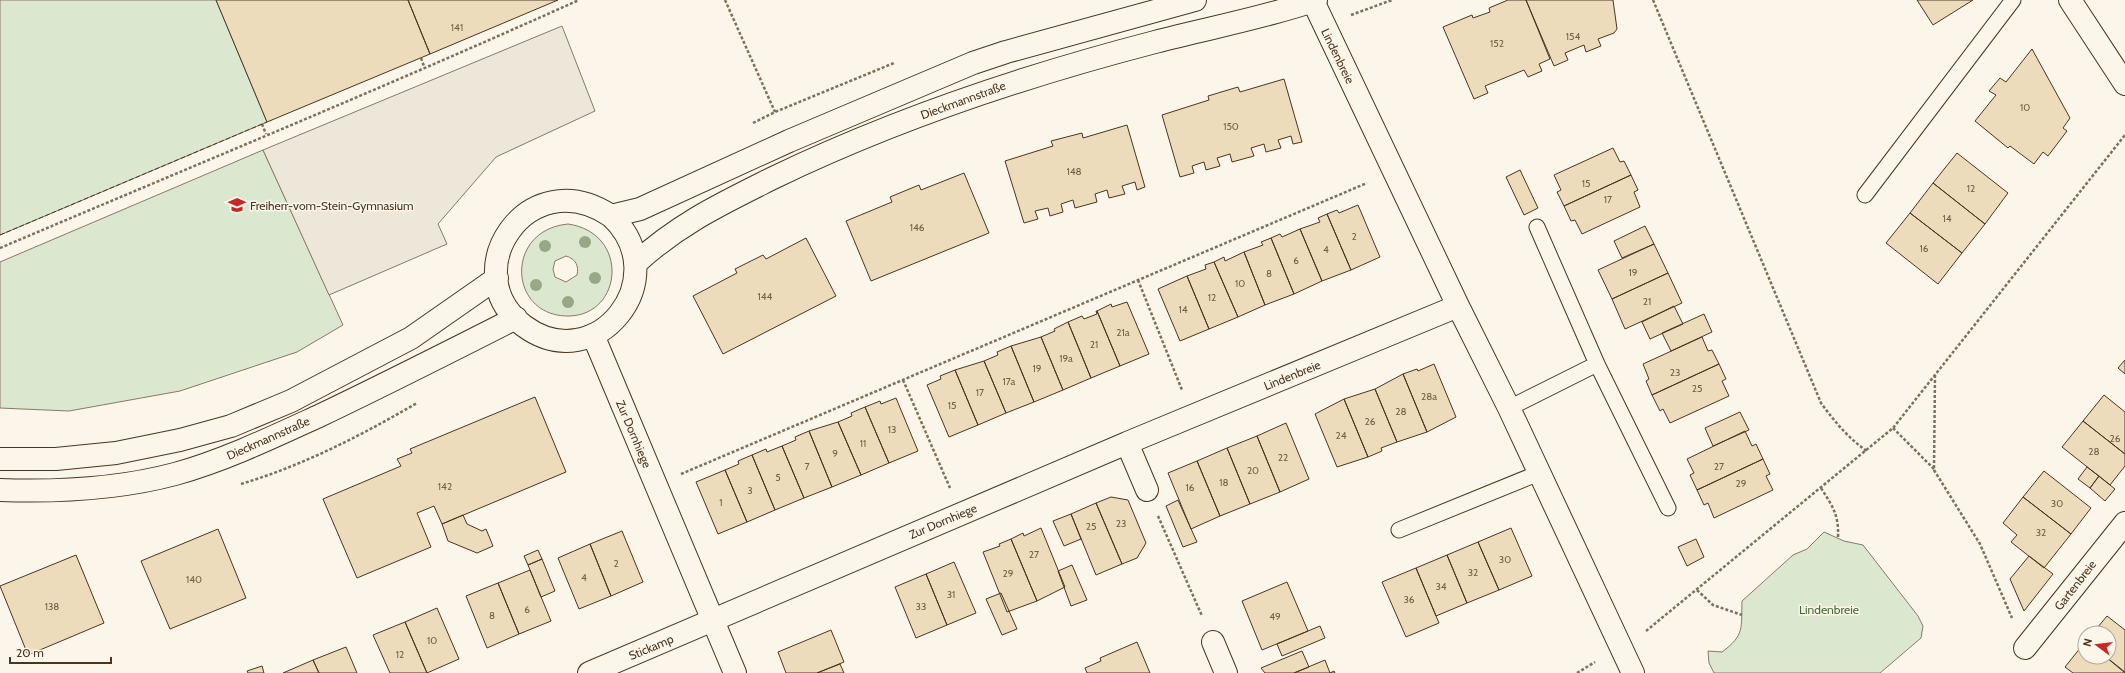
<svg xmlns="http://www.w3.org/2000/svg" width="2125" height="673" font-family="Cabin,sans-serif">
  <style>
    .green { fill: #dce7d0; stroke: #887966; fill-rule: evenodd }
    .parking { fill: #ede7d9; stroke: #887966 }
    .building { fill: #ecdcbc; stroke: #4a3520 }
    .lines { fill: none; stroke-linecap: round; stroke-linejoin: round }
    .lane-casing { stroke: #4a3520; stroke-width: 17 }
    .street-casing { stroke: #4a3520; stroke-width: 24 }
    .secondary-casing { stroke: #4a3520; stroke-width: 24 }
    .path { stroke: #7f6f5c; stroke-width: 2.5; stroke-dasharray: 3 2; stroke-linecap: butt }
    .lane { stroke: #fbf6e9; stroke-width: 15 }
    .street { stroke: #fbf6e9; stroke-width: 22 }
    .secondary { stroke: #fbf6e9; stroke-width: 22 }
    .fence { stroke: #4a3520; stroke-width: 1; stroke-dasharray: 5 2; stroke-linecap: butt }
    .tree { fill: #96a887 }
    .labels { text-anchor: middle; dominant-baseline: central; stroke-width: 3; stroke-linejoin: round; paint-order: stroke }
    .number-label { font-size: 10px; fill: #725f47 }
    .street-label { font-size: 12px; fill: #4a3520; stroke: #fbf6e9 }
    .poi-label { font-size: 12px; fill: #4a3520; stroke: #fbf6e9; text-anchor: start }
    .park-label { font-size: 12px; fill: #436837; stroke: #fbf6e9 }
  </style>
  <rect width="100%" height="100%" fill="#fbf6e9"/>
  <path class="green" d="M0,0H216L267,122L0,235Z
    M263,150L343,325L297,352L180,391L69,411L0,408V262Z
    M568,224C630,233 623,315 569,316C508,317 504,230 568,224ZM566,256C576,259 579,266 577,275L566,282L555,277L553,269L555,261Z
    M1824,532L1844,541L1863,545L1918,616L1923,626L1921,638L1880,673H1714L1709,663L1708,651L1722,652C1745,635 1741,628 1742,601L1793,555L1807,549Z"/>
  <path class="parking" d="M562,26L595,111L496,157L438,224L447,244L329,295L263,150Z"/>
  <path class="building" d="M216,0H408L430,54L267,122Z
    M408,0H558L430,54Z
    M1508,0H1526L1550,59L1539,64L1542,71L1528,77L1524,70L1485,86L1488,93L1474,99L1443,27L1472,15L1473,18L1490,12L1489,8Z
    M1526,0H1613L1617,29L1614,33L1598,39L1601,46L1586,52L1584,45L1565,53L1568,60L1554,66Z
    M1917,0H1973L1933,25Z
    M2032,49L2070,118L2063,128L2067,131L2048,156L2043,152L2034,164L2010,146L2008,148L1975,121L1996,95L1989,91L2000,78L2006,82Z
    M1284,79L1302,142L1293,144L1291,136L1278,140L1281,148L1266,152L1264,144L1251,148L1254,156L1232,162L1230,154L1217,158L1220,166L1206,170L1204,162L1192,166L1194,173L1180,177L1162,115L1209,100L1208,96L1238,87L1240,92Z
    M1127,125L1145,187L1137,190L1135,182L1122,186L1125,194L1109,198L1107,190L1095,194L1097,202L1075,208L1073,200L1061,204L1063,212L1050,216L1048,208L1035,211L1038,219L1024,223L1005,161L1053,146L1051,141L1082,133L1083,138Z
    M1613,148L1620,162L1624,161L1631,175L1564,206L1557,192L1561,190L1554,175Z
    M1957,153L2008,193L1985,224L1933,183Z
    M1520,170L1538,208L1524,215L1506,177Z
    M964,173L989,233L871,281L846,221L892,202L890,197L919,185L921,190Z
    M1631,175L1638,190L1634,192L1640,207L1582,234L1575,220L1571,221L1564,206Z
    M1933,183L1985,224L1962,253L1910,213Z
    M1358,205L1380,257L1351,270L1327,214L1337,210L1339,213Z
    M1910,213L1962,253L1938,284L1886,243Z
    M1327,214L1351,270L1322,281L1300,229L1320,222L1318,218Z
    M1645,226L1654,244L1622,258L1614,241Z
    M1300,229L1322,281L1294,294L1271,238L1280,234L1282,237Z
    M806,238L836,296L723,354L693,296L737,273L735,269L763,255L766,259Z
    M1271,238L1294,294L1265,305L1244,252L1263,245L1261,242Z
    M1654,244L1668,273L1612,299L1598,270Z
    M1244,252L1265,305L1238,317L1214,262L1224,257L1225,261Z
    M1214,262L1238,317L1209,329L1187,276L1206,269L1205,265Z
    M1668,273L1682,303L1625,329L1612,299Z
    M1187,276L1209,329L1180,341L1158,289Z
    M1127,302L1149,354L1120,366L1097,311L1111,304L1112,307Z
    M1674,306L1683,324L1650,339L1642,322Z
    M1096,311H1097L1120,366L1091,378L1068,322L1082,316L1084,319L1097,314Z
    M1704,314L1712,332L1671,351L1662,333Z
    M1068,322L1091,378L1063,390L1041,337L1055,331L1054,329Z
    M1041,337L1063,390L1034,402L1011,346Z
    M1702,337L1708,351L1712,350L1719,364L1652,395L1646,381L1649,379L1643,364Z
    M1011,346L1034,402L1006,413L984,361L998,355L997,352Z
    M2125,360V374L2118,368Z
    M984,361L1006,413L978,425L955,370Z
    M1434,364L1456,417L1427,432L1403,374L1417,369L1418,371Z
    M1719,364L1726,379L1722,381L1729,396L1670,423L1663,409L1660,411L1652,395Z
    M955,370L978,425L949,437L927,385L941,379L940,376Z
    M1403,374L1427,432L1397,442L1375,389Z
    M1375,389L1397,442L1381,448L1382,451L1368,457L1344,399Z
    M2104,395L2125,412V454L2083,421Z
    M535,397L566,472L442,524L434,506L417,513L431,547L357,578L323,499L401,466L397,459L412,453L410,449Z
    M896,398L918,451L889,463L865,407L880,401L881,404Z
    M1344,399L1368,457L1337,467L1315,414Z
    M865,407L889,463L861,475L838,422L852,416L851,413Z
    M1740,412L1749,430L1713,446L1705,428Z
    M2083,421L2125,454V466L2110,485L2062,447Z
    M838,422L861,475L832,487L809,431Z
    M1286,423L1309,479L1280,492L1257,436Z
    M809,431L832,487L804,498L782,446L796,440L795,437Z
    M1745,431L1752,446L1756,444L1763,459L1697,490L1690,475L1694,473L1687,459Z
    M1257,436L1280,492L1250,504L1227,448Z
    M782,446L804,498L775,510L752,455L766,449L767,452Z
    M1227,448L1250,504L1220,516L1197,461Z
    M752,455L775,510L747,522L725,470L739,464L738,461Z
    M1763,459L1770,474L1766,476L1773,490L1714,518L1708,503L1704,505L1697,490Z
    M1197,461L1220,516L1191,529L1168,473Z
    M2087,467L2099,476L2090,488L2078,479Z
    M725,470L747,522L718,534L696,482Z
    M2044,471L2091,508L2071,534L2023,497Z
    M2099,476L2115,489L2105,501L2090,488Z
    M1111,497L1128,500L1146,543L1137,558L1122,564L1096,503Z
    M2023,497L2071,534L2044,568L2011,542L2017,535L2003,523Z
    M1178,500L1197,542L1183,547L1166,506Z
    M1096,503L1122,564L1096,575L1071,514Z
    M1071,514L1081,539L1064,546L1053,521Z
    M463,515L467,524L482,531L486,529L493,546L477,553L448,541L442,524Z
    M1041,528L1065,587L1037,601L1011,539L1023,533L1024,536Z
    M1511,528L1532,576L1499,590L1478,542Z
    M218,529L246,598L170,629L141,561Z
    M622,531L643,582L611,596L590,544Z
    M1011,539L1037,601L1007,612L983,552L1000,546L999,544Z
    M1696,539L1704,557L1687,566L1678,547Z
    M1478,542L1499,590L1467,603L1447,555Z
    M590,544L611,596L579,609L558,558Z
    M538,550L542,559L528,565L524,556Z
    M76,555L104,623L28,655L0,586Z
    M1447,555L1467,603L1436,616L1416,568Z
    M2029,556L2053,574L2024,611L2010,579Z
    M542,559L555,591L541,597L528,565Z
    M954,562L976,613L947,625L926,574Z
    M1072,565L1087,600L1071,606L1058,571Z
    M1416,568L1439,623L1406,637L1382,582Z
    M530,570L551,621L519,634L498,583Z
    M926,574L947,625L916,638L895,587Z
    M1287,582L1308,631L1262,650L1242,601Z
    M498,583L519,634L487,648L466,596Z
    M1001,593L1017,629L1002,635L986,599Z
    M437,608L459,659L427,673L405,622Z
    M2107,616L2125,630V672L2106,657H2109V633H2093Z
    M405,622L427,673H390L373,635Z
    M1320,626L1325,638L1282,656L1277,644Z
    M831,630L844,662L817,673H786L778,652Z
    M1137,642L1150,673H1087L1085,668L1101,661L1100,658Z
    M2085,642V657H2106L2125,673H2073L2065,667Z
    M346,647L357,673H319L313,660Z
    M1302,651L1309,667L1294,673H1265L1261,668Z
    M313,660L319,673H283Z
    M1325,660L1330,673L1334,671L1335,673H1294Z
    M840,664L844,673H817Z
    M262,666L264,673H248L247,671Z"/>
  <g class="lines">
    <g class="lane-casing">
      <path id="lane" d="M1865,195L2013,0
        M1597,364L1668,508
        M1509,408L1597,364L1537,227
        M1399,530L1539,473"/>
    </g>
    <g class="street-casing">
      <path id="street" d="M2070,0L2125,84
        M1313,1L1458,306L1509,408L1633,673
        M593,335L735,673
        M1127,443L1458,306
        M1213,642L1226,673
        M2025,648L2125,523
        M589,673L1127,443L1147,490"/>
    </g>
    <g class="secondary-casing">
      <path id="secondary" d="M611,216C677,278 596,379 524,326C454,274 527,160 611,216L640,209L789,141L973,63L1006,52L1195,0
        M636,263C680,223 721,204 773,178C895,119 1024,76 1155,42C1208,28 1264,18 1316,0
        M0,459H56L116,453L180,440L231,426L291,401L411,338L497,278
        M0,490C58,492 119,489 175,474C225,460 273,437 321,415C386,384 451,351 516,318"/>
    </g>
    <path class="path" d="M725,0L775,112
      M1653,0L1821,403C1835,422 1848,438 1867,451
      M1351,15L1392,0
      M421,58L425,69
      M753,123L775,112L894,63
      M262,124L266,134
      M0,248C193,166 388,86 579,0
      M1138,280L1182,390
      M1935,375L1934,470L1980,544L2012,618
      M903,380L950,488
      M1893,428L1934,469
      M681,474L1367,183
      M241,484C304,465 360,436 417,403
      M1821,488C1833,507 1839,515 1838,538
      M1158,516L1202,616
      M1697,590L1713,605L1742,615
      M1646,631L1893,428L2125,135
      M1577,673L1595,662"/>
    <use href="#lane" class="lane"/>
    <use href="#street" class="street"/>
    <use href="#secondary" class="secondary"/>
    <path class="fence" d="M0,235L267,122"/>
  </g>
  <g class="tree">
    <circle cx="585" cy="242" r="6"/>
    <circle cx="545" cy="246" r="6"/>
    <circle cx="595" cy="278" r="6"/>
    <circle cx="536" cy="285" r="6"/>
    <circle cx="568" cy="302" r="6"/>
  </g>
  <defs>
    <g id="school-bare" transform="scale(1.38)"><path d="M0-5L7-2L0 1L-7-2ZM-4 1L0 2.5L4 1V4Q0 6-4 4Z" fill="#c62828" stroke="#fbf6e9" stroke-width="2.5" paint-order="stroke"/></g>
  </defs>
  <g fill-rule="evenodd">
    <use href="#school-bare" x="237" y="205"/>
  </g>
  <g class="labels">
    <g class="number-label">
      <text x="457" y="27">141</text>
      <text x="1573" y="36">154</text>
      <text x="1497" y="43">152</text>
      <text x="2025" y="107">10</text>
      <text x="1231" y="126">150</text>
      <text x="1074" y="171">148</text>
      <text x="1586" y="183">15</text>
      <text x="1971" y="188">12</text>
      <text x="1608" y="199">17</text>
      <text x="1947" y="218">14</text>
      <text x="917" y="227">146</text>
      <text x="1354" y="236">2</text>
      <text x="1924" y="248">16</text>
      <text x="1326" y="249">4</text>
      <text x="1296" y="260">6</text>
      <text x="1633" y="272">19</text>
      <text x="1269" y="273">8</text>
      <text x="1240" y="283">10</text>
      <text x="765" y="296">144</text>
      <text x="1212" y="297">12</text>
      <text x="1647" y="301">21</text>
      <text x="1183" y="309">14</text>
      <text x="1123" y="332">21a</text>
      <text x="1094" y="344">21</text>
      <text x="1066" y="358">19a</text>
      <text x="1037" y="368">19</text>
      <text x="1675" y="372">23</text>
      <text x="1009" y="381">17a</text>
      <text x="1697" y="388">25</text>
      <text x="980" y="392">17</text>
      <text x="1429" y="396">28a</text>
      <text x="952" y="405">15</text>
      <text x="1401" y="411">28</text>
      <text x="1370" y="421">26</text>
      <text x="892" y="429">13</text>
      <text x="1341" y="435">24</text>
      <text x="2115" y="438">26</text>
      <text x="863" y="443">11</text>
      <text x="2094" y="451">28</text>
      <text x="835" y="453">9</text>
      <text x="1283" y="457">22</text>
      <text x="807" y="466">7</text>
      <text x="1719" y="466">27</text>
      <text x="1253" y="470">20</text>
      <text x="778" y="477">5</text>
      <text x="1224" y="482">18</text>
      <text x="1741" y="483">29</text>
      <text x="445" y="486">142</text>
      <text x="1190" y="487">16</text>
      <text x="750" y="490">3</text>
      <text x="721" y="502">1</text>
      <text x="2057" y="503">30</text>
      <text x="1121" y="523">23</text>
      <text x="1091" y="526">25</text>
      <text x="2041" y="532">32</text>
      <text x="1034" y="554">27</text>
      <text x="1505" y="559">30</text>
      <text x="616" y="563">2</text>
      <text x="1473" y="572">32</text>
      <text x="1008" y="573">29</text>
      <text x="584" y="577">4</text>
      <text x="194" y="579">140</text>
      <text x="1441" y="586">34</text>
      <text x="951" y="594">31</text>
      <text x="1409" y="599">36</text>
      <text x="52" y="606">138</text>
      <text x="921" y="606">33</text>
      <text x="527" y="609">6</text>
      <text x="492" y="615">8</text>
      <text x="1275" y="616">49</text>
      <text x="432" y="640">10</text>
      <text x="400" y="654">12</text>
    </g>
    <g class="street-label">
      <text transform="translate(1338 56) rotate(64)">Lindenbreie</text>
      <text transform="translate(963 100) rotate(-20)">Dieckmannstraße</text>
      <text transform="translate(1292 375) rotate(-22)">Lindenbreie</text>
      <text transform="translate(634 434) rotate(67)">Zur Dornhiege</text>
      <text transform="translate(268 438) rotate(-24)">Dieckmannstraße</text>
      <text transform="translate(943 521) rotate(-23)">Zur Dornhiege</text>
      <text transform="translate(2075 585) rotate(-52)">Gartenbreie</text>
      <text transform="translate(651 647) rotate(-23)">Stickamp</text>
    </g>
    <g class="poi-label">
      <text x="250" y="205">Freiherr-vom-Stein-Gymnasium</text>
    </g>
    <g class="park-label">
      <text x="1829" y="609">Lindenbreie</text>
    </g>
  </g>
  <g transform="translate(2097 645) rotate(285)"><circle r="19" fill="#fbf6e9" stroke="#b4a999"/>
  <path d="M0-3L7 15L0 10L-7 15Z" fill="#c62828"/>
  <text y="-6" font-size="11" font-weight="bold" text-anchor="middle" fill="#4a3520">N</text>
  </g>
  <path d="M10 657v6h101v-6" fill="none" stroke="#4a3520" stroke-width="2"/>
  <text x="16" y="657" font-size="12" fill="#4a3520" stroke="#fbf6e9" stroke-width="3" paint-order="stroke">20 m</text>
</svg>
